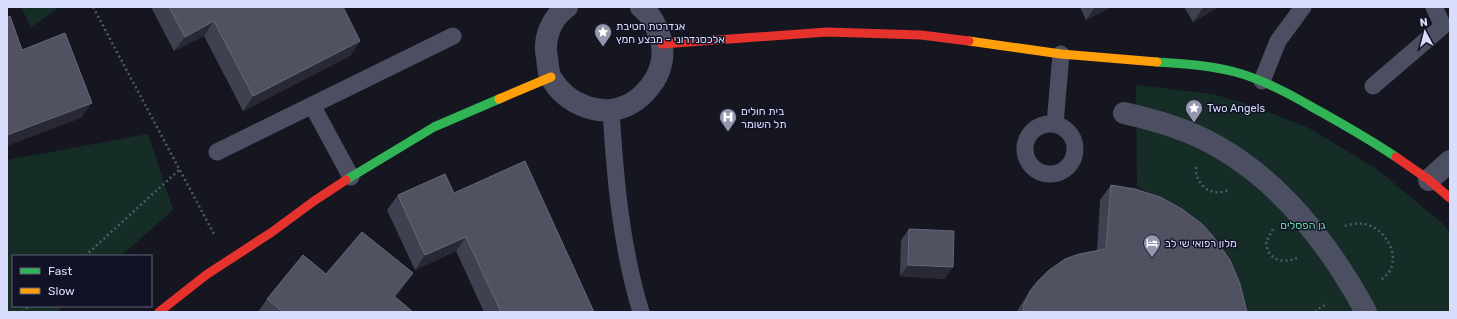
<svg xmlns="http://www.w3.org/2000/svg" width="1457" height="319" font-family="Rubik,'Noto Sans Hebrew',sans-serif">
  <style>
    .green { fill: #152c27 }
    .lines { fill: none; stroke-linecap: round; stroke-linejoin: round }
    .path { stroke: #4c5c63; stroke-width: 2.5; stroke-dasharray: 2 3; stroke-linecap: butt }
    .lane { stroke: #4c4f61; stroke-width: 17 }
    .street { stroke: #4c4f61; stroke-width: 22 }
    .fast { stroke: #30b455; stroke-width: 9 }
    .slow { stroke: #ff9f0a; stroke-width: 9 }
    .jam { stroke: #e5322d; stroke-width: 9 }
    .wall { fill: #404150 }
    .shaded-wall { fill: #282935 }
    .building { fill: #505262; stroke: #66677a }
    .labels { text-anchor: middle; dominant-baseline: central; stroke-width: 3; stroke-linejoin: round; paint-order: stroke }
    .poi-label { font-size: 11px; fill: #d9ddfc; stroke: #111225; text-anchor: start }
    .park-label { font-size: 11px; fill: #6bd6a4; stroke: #111225 }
  </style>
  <rect width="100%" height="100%" fill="#161620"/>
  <path class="green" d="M21,7H60L31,27Z
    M1136,85L1213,94L1253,106L1311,129L1378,170L1442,223L1450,232V312H1248L1240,290L1182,215L1137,186Z
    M148,134L173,210L121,256H13V306H63L57,312H7V160Z"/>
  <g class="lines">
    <path class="path" d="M93,7L215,236
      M1196,167C1195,185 1212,199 1230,189
      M1345,226C1350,224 1358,223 1364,224C1383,227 1401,253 1389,272C1387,275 1383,278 1380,281
      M1273,229L1266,242C1267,246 1267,251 1270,254C1277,262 1288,262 1297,258
      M85,256L180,169
      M22,312L29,306
      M1315,312L1321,307L1328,304"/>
    <path class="lane" d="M1262,81L1278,41L1303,7
      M1373,86L1443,26L1434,7
      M312,105L351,177
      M611,110C615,178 621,246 641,312
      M1025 149a25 25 0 1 1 50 0a25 25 0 1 1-50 0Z
      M1055,124L1061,54
      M217,152L453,36"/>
    <path class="street" d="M567,7C551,18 543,39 547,58C548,64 548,73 551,78C567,105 602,119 630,104C640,99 648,90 654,81C662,68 665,52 660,37C656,26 651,14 641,7
      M1124,113C1146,118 1168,124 1188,132C1268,165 1326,238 1366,312
      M1429,180L1450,161"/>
    <path class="fast" d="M1157,62C1183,64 1209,65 1235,72C1262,79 1288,93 1312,107C1341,123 1369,139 1396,157
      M346,180L434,127L499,99"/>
    <path class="slow" d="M969,41L1061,54L1157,62
      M499,99L551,77"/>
    <path class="jam" d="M662,44L827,32L921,35L969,41
      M1396,157L1429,180L1450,198
      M159,312L206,275L272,232L314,201L346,180"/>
  </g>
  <path class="wall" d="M151,7H343L360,41L350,56L243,111L204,36L174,51Z
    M1080,7H1111L1086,20Z
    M1184,7H1219L1193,22Z
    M1111,185L1247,312H1017L1020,306L1030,291L1097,251L1100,200Z
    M454,193L594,312H484L456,251L415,270L387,210L398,195Z
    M909,229L945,279L900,276L901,240Z
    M326,274L403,288L395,297L413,312H258L267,299Z"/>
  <path class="shaded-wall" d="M1095,7H1111L1086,20Z
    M1204,7H1219L1193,22L1203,8Z
    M214,21L204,36L174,51L185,37Z
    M360,41L350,56L243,111L253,96Z
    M92,103L81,118L7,146V135Z
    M466,237L456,251L415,270L425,255Z
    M908,265L953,267L945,279L900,276Z
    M413,273L403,288L384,311L394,296Z"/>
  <path class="building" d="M169,7H343L360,41L253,96L214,21L185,37Z
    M10,16L22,50L65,33L92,103L7,135V17Z
    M525,161L594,312H501L466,237L425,255L398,195L445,174L454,193Z
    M1111,185L1135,189L1160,197L1182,209L1202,224L1212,235L1230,260L1240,284L1247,312H1023L1024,304L1030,291L1038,281L1048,271L1065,259L1079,254L1106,249Z
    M909,229L954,231L953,267L908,265Z
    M362,232L413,273L394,296L413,312H283L267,299L303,255L326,274Z"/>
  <defs>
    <g id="sight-pin" transform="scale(0.9)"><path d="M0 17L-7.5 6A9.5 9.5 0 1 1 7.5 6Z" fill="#9597af" stroke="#111225"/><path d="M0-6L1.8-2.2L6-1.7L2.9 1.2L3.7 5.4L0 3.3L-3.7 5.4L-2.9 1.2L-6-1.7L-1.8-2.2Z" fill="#fff"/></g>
    <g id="hospital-pin" transform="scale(0.9)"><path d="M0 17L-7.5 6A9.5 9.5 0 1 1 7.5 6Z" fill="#9597af" stroke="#111225"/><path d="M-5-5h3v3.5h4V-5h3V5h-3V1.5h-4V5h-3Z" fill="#fff"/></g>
    <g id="hotel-pin" transform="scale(0.9)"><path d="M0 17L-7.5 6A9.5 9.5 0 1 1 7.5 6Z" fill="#9597af" stroke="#111225"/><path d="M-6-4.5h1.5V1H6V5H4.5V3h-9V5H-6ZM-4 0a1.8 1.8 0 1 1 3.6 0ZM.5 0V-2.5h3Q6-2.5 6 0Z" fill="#fff"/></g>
  </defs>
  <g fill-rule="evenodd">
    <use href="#sight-pin" x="603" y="32"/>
    <use href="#sight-pin" x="1194" y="108"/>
    <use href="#hospital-pin" x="728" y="117"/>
    <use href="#hotel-pin" x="1152" y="243"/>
  </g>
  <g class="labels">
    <g class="poi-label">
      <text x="616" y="26">אנדרטת חטיבת<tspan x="616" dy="13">אלכסנדרוני - מבצע חמץ</tspan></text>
      <text x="1207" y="108">Two Angels</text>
      <text x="741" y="111">בית חולים<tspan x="741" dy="13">תל השומר</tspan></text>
      <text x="1165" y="243">מלון רפואי שי לב</text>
    </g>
    <g class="park-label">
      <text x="1303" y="225">גן הפסלים</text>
    </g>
  </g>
  <rect width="1457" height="319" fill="none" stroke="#d9ddfc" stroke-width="16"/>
  <rect x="12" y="255" width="140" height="52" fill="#111225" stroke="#61637b"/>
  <rect x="20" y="268" width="20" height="6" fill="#30b455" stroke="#61637b"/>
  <text x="48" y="275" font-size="12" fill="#d9ddfc">Fast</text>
  <rect x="20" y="288" width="20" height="6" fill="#ff9f0a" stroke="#61637b"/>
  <text x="48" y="295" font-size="12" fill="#d9ddfc">Slow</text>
  <g transform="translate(1425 32) rotate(353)" stroke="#111225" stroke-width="3" paint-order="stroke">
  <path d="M0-3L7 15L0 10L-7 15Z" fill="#d9ddfc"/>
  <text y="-6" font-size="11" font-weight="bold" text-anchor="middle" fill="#d9ddfc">N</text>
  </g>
</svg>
